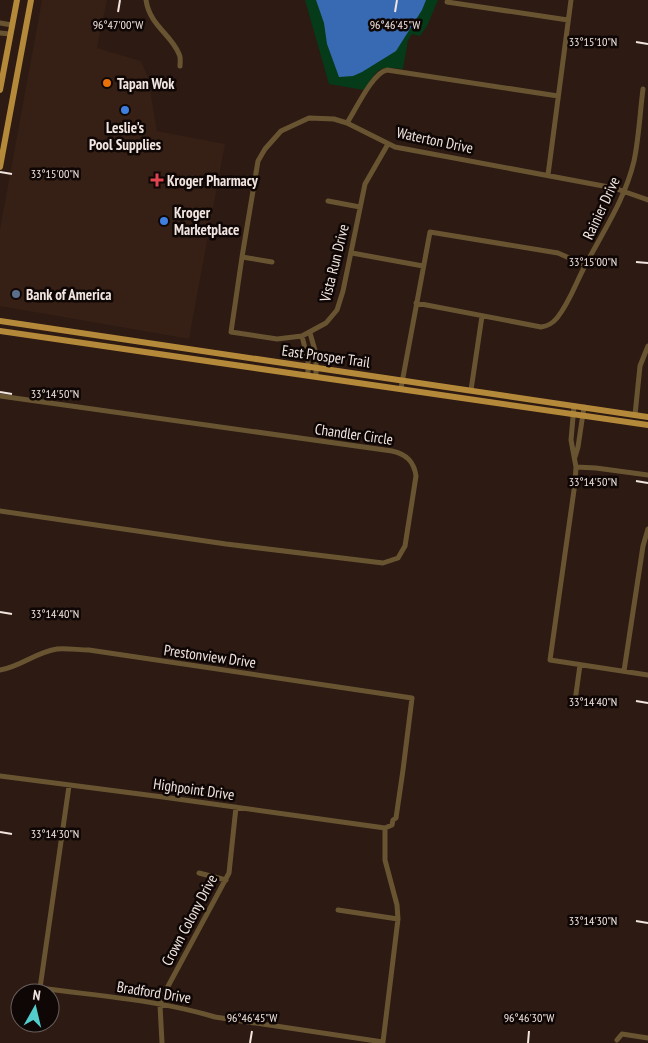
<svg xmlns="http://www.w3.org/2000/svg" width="648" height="1043" font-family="'PT Sans Narrow',sans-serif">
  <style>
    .built { fill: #361f14 }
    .green { fill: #053b18 }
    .water { fill: #386ab3 }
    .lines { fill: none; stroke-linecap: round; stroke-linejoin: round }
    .minor { stroke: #695432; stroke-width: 5 }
    .major { stroke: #b4893a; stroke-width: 6 }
    .ticks { fill: none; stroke: #f2e5e0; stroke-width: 2 }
    .food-dot { fill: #e8710a; stroke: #0e0705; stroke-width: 2 }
    .shop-dot { fill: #3f7fe0; stroke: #0e0705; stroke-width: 2 }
    .health-dot { fill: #e0444e; stroke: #0e0705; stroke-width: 2 }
    .service-dot { fill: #5c6f8a; stroke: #0e0705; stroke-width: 2 }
    .labels { text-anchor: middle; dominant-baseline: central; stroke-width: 5; stroke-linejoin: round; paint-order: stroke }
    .poi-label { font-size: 15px; font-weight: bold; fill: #f2e5e0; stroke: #0e0705; text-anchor: start }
    .street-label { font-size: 15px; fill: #f2e5e0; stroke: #0e0705 }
    .ticks-label { font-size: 12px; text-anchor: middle; fill: #f2e5e0; stroke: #0e0705; stroke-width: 5; stroke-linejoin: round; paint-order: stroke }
  </style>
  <rect width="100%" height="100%" fill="#2c1a13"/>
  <path class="built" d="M42,0H107L97,48L141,61L148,77L157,131L225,144L189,339L0,306V229Z"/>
  <path class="green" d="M305,0H438L427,26L420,36L412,34L408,40L403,69C376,66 379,68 364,90L329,84Z"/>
  <path class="water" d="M316,0H426L422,10L396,51L362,72L353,76L339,77L327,44L324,23Z"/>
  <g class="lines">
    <path class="minor" d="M146,0C150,26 171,34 179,54C181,57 180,62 180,66
      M447,2L568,20
      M0,23L12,25
      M0,33L10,34
      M347,123C355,111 373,72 387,70L558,96
      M388,144L365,184L343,291L337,310L326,323L302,336L277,339L231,332L242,257L258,161L265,149L281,131L309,118L334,119L347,123L395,147L614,188L648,200
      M548,175L571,0
      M328,201L360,207
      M352,253L423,266
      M242,257L272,262
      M416,303L541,327C548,326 552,324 557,318C570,302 576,282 586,264C604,230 625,199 634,161C639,137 640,112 643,89
      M310,333L316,354V376
      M302,336L308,360V375
      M401,388L430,232L558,253L585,265
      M471,390L482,316
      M0,396L392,451C406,454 414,461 416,476L405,546L398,558L383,563L226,544L0,511
      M574,406L571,440L576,467L575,483L550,660L648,675
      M635,415L640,366L648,346
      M575,457L578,447L584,407
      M576,467L596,468L648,475
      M0,670C20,667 36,652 57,649C67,648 79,650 89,650L412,698L403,770L396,818L393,820L392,825L385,828
      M624,671L643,546L648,529
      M575,701L580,665
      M0,776L163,797L385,828
      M69,786L40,988C98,996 159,1000 215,1017L383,1042L398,919L397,905L385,860V828
      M199,873L226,880
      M338,910L398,919
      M617,1040L622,1034L648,1038
      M162,1043L160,1005L166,990L229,873L236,807"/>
    <path class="major" d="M0,90L17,0
      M0,167L31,0
      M0,321L648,417
      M0,331L648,425"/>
  </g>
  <path class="ticks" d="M118,12L120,0M395,12L397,0M636,42L648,44M0,172L12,174M636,262L648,263M0,392L12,394M636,481L648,483M0,612L12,614M636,701L648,703M0,832L12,834M636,921L648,923M250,1043L252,1031M528,1043L529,1031"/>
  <circle class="food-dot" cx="107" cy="83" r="5"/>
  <g class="shop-dot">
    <circle cx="125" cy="110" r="5"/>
    <circle cx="164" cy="221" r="5"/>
  </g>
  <path class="health-dot" d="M154.5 172.5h5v5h5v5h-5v5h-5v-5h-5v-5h5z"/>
  <circle class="service-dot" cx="16" cy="294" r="5"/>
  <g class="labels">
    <g class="poi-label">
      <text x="117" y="83">Tapan Wok</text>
      <text x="125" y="127" text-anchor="middle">Leslie's<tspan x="125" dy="17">Pool Supplies</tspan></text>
      <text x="167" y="180">Kroger Pharmacy</text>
      <text x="174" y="212">Kroger<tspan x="174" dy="17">Marketplace</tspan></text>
      <text x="26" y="294">Bank of America</text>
    </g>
    <g class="street-label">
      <text transform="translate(435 140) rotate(12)">Waterton Drive</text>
      <text transform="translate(601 208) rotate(-65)">Rainier Drive</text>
      <text transform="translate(334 263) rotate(-76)">Vista Run Drive</text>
      <text transform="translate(326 356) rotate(8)">East Prosper Trail</text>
      <text transform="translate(354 434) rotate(8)">Chandler Circle</text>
      <text transform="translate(210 656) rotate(8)">Prestonview Drive</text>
      <text transform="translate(194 789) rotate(8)">Highpoint Drive</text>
      <text transform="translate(189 920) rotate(-62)">Crown Colony Drive</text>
      <text transform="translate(154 992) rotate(9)">Bradford Drive</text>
    </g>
  </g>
  <g class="ticks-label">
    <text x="118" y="29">96°47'00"W</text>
    <text x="395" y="29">96°46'45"W</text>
    <text x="593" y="46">33°15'10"N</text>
    <text x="55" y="178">33°15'00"N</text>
    <text x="593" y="266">33°15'00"N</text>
    <text x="55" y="398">33°14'50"N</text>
    <text x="593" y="486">33°14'50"N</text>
    <text x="55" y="618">33°14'40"N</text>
    <text x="593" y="706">33°14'40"N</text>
    <text x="55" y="838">33°14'30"N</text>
    <text x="593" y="925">33°14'30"N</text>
    <text x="252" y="1022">96°46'45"W</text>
    <text x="529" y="1022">96°46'30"W</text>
  </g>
  <g transform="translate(35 1008) rotate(8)"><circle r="24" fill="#0e0705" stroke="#69605d"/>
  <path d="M0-4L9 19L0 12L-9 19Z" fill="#52cdcc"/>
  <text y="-8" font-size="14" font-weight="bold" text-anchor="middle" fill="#f2e5e0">N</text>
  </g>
</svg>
